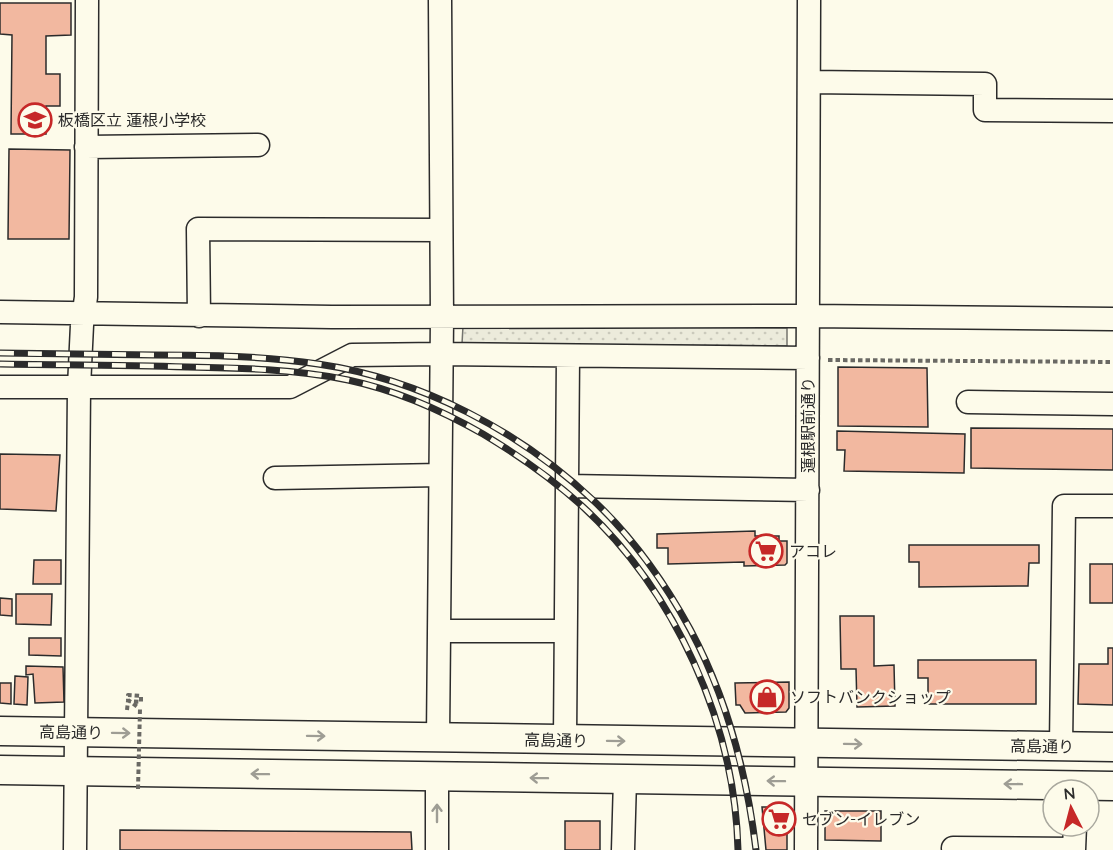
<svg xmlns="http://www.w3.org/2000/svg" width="1113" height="850" font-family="Quicksand,'Noto Sans JP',sans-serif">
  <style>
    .park { fill: url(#park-dots); stroke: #74746e; stroke-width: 1.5 }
    .building { fill: #f2b8a0; stroke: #2b2b2b; stroke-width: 1.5 }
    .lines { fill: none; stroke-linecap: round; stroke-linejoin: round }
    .minor-casing { stroke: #2b2b2b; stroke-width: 25 }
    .major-casing { stroke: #2b2b2b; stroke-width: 31 }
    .path { stroke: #6a6964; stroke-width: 4; stroke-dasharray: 4.5 3; stroke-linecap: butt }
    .minor { stroke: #fdfbea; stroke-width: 22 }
    .major { stroke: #fdfbea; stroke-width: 28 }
    .rail-casing { stroke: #2b2b2b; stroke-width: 7 }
    .rail { stroke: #fdfbea; stroke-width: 4.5; stroke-dasharray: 14; stroke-linecap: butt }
    .path-bridge { stroke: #6a6964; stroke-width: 4; stroke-dasharray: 4.5 3; stroke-linecap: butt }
    .oneway { stroke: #9e9d94 }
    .labels { text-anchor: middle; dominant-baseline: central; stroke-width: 4.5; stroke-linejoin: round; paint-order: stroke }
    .poi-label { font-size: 16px; fill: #2b2b2b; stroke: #fdfbea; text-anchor: start }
    .street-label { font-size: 16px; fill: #2b2b2b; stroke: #fdfbea }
  </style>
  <defs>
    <pattern id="park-dots" width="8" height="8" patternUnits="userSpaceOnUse" patternTransform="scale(1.5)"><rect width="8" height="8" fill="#ecebdb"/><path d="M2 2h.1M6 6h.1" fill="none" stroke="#cbcabc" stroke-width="1.8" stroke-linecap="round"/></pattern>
  </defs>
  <rect width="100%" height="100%" fill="#fdfbea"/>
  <path class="park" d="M463,326L787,328V346L462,344Z"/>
  <path class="building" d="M0,3H71V35L46,36V74H60V106H46V134H11L12,35L0,34Z
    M9,149L70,150L69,239H8Z
    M838,367L927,368L928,427L838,426Z
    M971,428L1113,429V470L971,468Z
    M837,431L965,434L964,473L844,471L845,450H837Z
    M0,454L60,455L56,511L0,509Z
    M755,531V536H779V541H787V563L785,565L744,566V562L668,564V548H657V534Z
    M909,545H1039V563H1029L1028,586L919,587V562H909Z
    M34,560H61V584H33Z
    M1090,564H1113V603H1090Z
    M16,594H52L51,625L16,624Z
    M0,598L12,599V616L0,615Z
    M840,616H874V666L894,665L895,706L857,707L856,669H841Z
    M29,638H61V656L29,655Z
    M1108,648H1113V705L1078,704L1079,664H1108Z
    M918,660H1036V704H928V678H918Z
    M26,666L63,667L64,702L35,703L33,674L26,675Z
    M15,676L28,677L27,705L14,704Z
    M789,682V708L786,712L745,713L740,705H736L735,683Z
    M0,683H11V704L0,703Z
    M762,807H787V850H766Z
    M825,811H881V841L825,840Z
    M565,821H600V850H565Z
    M120,830L411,832L412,850H120Z"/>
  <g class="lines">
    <g class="minor-casing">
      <path id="minor" d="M809,82L985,84V110L1113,111
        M86,147L258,145
        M0,312L332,317L808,316L1113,319
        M199,316L198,229L440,230
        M0,387H290L352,355L441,354L808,358
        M968,402L1113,404
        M275,478L440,475
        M567,486L808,490
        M439,631H565
        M438,738L442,318L440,0
        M565,740L568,356
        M1061,747L1064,506H1113
        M437,776V850
        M953,848L1074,849
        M75,850L79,387L82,325L86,297L87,0
        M623,850L625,779
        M806,850L809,0
        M1074,850L1075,826"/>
    </g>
    <g class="major-casing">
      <path id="major" d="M0,731L1113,747
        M0,770L1113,786"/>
    </g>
    <path class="path" d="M828,360L1113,362
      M127,710L128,701L141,702V696L128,695V700L139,708"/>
    <use href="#minor" class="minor"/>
    <use href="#major" class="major"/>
    <g class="rail-casing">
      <path id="rail" d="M0,353C51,354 103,354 154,355C209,355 264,356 318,364C421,379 520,431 595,502C633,538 665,583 690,629C726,696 747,775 756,850
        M0,364C62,365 124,365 187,367C240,368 295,369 348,380C395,390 441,410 483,434C518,455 551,478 581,505C675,591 735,723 738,850"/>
    </g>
    <use href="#rail" class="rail"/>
    <path class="path-bridge" d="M138,789L140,709"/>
  </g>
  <defs><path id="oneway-shaft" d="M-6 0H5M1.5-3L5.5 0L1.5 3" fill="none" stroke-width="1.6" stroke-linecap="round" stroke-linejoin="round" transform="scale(1.5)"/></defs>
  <g class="oneway">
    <use href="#oneway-shaft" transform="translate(121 733) rotate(1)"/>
    <use href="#oneway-shaft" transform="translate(316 736) rotate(1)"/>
    <use href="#oneway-shaft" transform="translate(616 741) rotate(1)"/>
    <use href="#oneway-shaft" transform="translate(853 744) rotate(1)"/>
    <use href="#oneway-shaft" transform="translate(260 774) rotate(-179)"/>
    <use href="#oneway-shaft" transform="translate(539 778) rotate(-179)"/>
    <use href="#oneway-shaft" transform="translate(776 781) rotate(-179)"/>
    <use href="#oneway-shaft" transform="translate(1013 784) rotate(-179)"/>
    <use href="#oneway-shaft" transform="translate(437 813) rotate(-90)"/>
  </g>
  <defs>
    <g id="school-ring" transform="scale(1.725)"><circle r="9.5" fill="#fdfbea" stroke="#c62828" stroke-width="1.5"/><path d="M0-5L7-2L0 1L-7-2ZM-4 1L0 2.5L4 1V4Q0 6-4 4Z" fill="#c62828"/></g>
    <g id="supermarket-ring" transform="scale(1.725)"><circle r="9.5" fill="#fdfbea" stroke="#c62828" stroke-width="1.5"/><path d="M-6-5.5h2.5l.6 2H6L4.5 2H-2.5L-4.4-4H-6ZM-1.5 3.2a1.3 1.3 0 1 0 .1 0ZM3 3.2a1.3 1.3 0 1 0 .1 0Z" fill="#c62828"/></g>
    <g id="shop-ring" transform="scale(1.725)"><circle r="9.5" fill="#fdfbea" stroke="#c62828" stroke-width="1.5"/><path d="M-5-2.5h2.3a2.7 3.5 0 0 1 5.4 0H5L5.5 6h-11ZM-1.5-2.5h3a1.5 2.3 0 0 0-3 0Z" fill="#c62828"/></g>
  </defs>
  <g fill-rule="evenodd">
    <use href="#school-ring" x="35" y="120"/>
    <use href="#supermarket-ring" x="766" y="551"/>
    <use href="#shop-ring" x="767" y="697"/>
    <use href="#supermarket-ring" x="779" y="819"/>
  </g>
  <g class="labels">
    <g class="poi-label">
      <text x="58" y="120">板橋区立 蓮根小学校</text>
      <text x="789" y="551">アコレ</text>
      <text x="790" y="697">ソフトバンクショップ</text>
      <text x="802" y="819">セブン-イレブン</text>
    </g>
    <g class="street-label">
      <text transform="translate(808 425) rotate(-90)">蓮根駅前通り</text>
      <text transform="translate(71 732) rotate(1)">高島通り</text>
      <text transform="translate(556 740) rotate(1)">高島通り</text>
      <text transform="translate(1042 746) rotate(1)">高島通り</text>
    </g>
  </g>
  <g transform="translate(1071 808) rotate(354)"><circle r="28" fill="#fdfbea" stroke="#a9a89e" stroke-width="1.5"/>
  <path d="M0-4.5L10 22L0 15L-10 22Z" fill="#c62828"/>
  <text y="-9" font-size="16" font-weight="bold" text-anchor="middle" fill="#2b2b2b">N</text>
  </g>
</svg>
